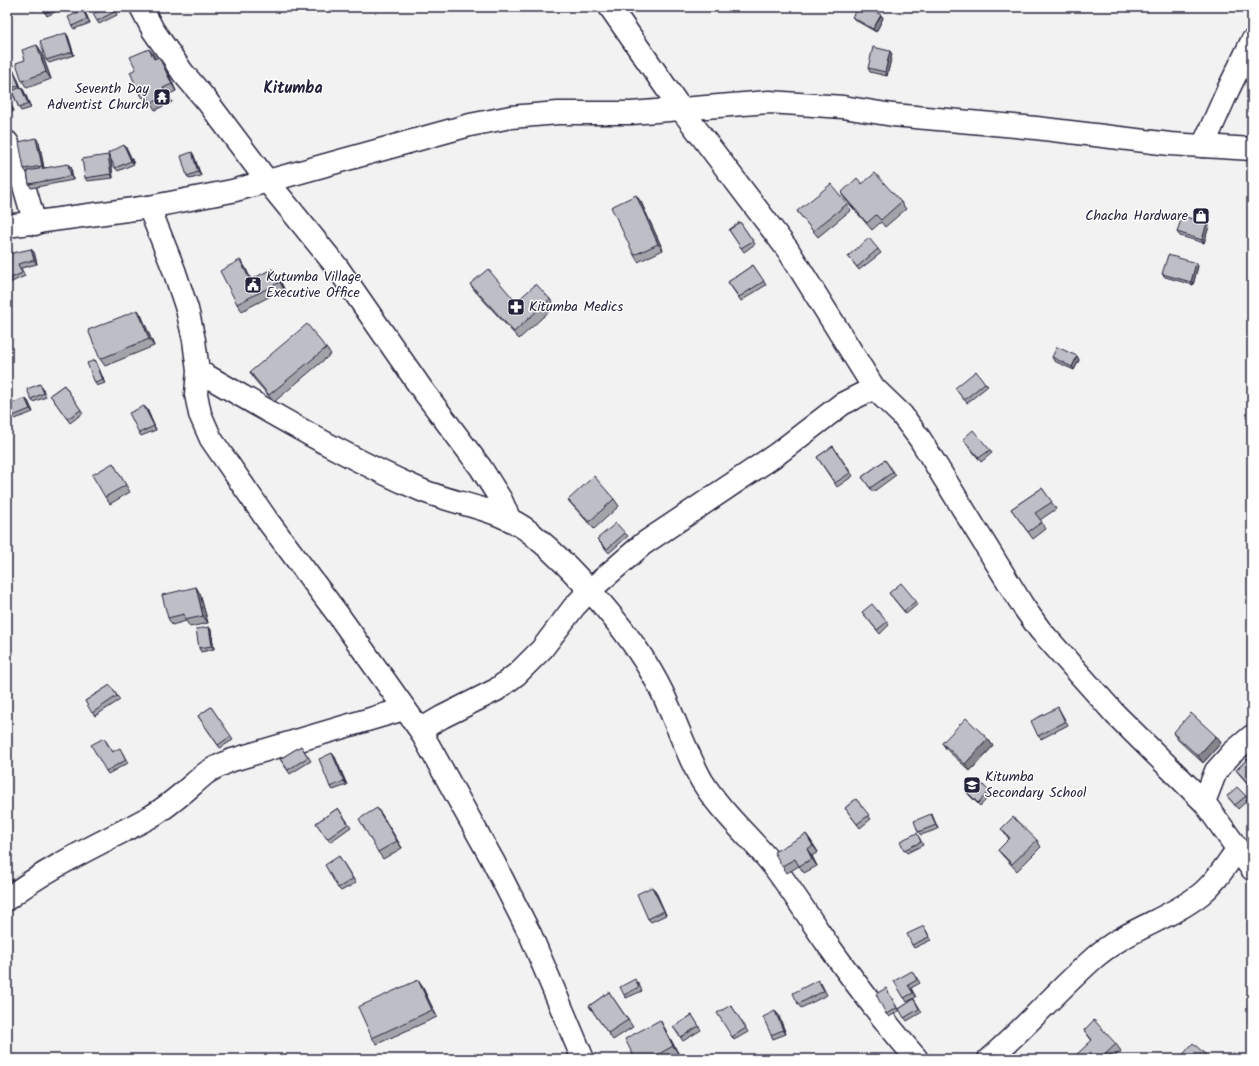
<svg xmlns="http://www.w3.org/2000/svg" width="1259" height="1066" font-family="Kalam,sans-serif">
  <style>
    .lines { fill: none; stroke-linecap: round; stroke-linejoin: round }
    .street-casing { stroke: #22223b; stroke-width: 25 }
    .secondary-casing { stroke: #22223b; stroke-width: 25 }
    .street { stroke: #fff; stroke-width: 22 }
    .secondary { stroke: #fff; stroke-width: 22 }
    .wall { fill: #a3a3aa; stroke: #22223b }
    .shaded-wall { fill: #85858b; stroke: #22223b }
    .building { fill: #bebec6; stroke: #22223b }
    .labels { text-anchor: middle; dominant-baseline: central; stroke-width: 3; stroke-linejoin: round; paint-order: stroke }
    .poi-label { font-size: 14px; fill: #22223b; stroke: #fff; text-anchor: start }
    .quarter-label { font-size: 16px; font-weight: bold; fill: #22223b; stroke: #fff }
  </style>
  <rect width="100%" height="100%" fill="#f2f2f3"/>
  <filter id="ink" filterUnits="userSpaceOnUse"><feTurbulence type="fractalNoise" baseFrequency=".025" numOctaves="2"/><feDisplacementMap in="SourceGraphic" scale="8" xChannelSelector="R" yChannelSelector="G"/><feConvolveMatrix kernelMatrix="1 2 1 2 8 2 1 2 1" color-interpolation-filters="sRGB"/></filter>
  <g filter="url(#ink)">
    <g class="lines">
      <g class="street-casing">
        <path id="street" d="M141,7L153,30L183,73L207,101L268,182L337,267L421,388L481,468L501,500L509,518
          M610,7L681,109L788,250L874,388L902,415L920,439L1023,606L1040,630L1115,714L1204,802L1252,869
          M7,142L18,165L35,224
          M1203,146L1228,90L1252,41
          M149,207L174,270L187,309L194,340L198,371L196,394L200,414L211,439L267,520L339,616L420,730L493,861L531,936L583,1059
          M198,371C271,412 344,457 421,490C457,505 500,508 531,533C577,571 636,638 662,692C676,721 686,753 702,781C721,812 749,836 772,864C792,890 809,918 828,945C856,984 885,1023 917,1059
          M420,730L442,717L496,690L517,674L542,649L574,607L589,591L643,544L777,454L842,404L874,388
          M1204,802L1216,771L1232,753L1252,736
          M7,899C51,865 102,843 150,817C171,805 187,789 205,774C212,768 222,765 229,761L404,709
          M989,1059C1026,1027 1058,990 1094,958C1127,929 1168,920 1201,894C1216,882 1226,865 1237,850"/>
      </g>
      <g class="secondary-casing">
        <path id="secondary" d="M7,226L149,207L232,191L470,125L511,117L558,113H631L769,102L843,107L893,115L1036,128L1170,144L1252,149"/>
      </g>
      <use href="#street" class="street"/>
      <use href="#secondary" class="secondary"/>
    </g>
    <path class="wall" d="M30,7H41L33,11Z
      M42,7H57L59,10L47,16Z
      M114,8L117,15L99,24L97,21Z
      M83,10L86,14L90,23L74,29L72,26Z
      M881,15L883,18L876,32L855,20L852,17Z
      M68,36L74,55L49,63L46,60Z
      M37,45L41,51L51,79L27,88L22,81Z
      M149,49L155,59L164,64L176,91L168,95L172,102L155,110L147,96L143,98L138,91L136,69Z
      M7,53L13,66L7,68Z
      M892,54L887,76L870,72L868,68Z
      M7,72L15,73L21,87L24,91L31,108L21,111L19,108L12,92L9,93L7,90Z
      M7,98L14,111L7,115Z
      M39,142L44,168L71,167L73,180L31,188L29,184L27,173L24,169Z
      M124,145L127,149L134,164L118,171L115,168Z
      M192,152L194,156L201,176L190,179L187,176Z
      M111,158L113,178L87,181L85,178Z
      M862,184L901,202L906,209L885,227L881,222L872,230L845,199L841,193Z
      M641,202L663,250L638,262L634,255Z
      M847,204L851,210L818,237L797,211Z
      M740,222L755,244L744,252L729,230Z
      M1207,223L1209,226L1204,243L1180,236L1177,232Z
      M878,249L881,253L859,270L848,256Z
      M34,252L37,264L21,268L25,276L7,284V268Z
      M240,260L245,267L251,280L272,269L277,275L284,289L242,311L237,304Z
      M753,265L766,285L741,301L728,282Z
      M1198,266L1193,285L1165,277L1162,274Z
      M470,284L516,302L550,299L555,306L519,339L475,291Z
      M138,310L142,317L154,346L105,366L100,359Z
      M326,348L331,354L274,402L254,379L250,372Z
      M1077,356L1079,360L1074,370L1054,361L1052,357Z
      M95,360L97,364L105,383L97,386L95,383Z
      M985,383L988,386L967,403L958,392Z
      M64,385L83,413L70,423L50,395Z
      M42,387L46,397L33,402L31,399Z
      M28,401L33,412L15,419L13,416Z
      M144,406L147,409L156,430L141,436L139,433Z
      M963,439L990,450L992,453L981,462Z
      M833,446L853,476L837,487L817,457Z
      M885,460L896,475L873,492L862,477Z
      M113,463L117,470L130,492L110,504L105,497Z
      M1042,488L1056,509L1040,520L1046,529L1033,539L1011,509Z
      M614,499L619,506L594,529L573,506L568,500Z
      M625,533L628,536L609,553L597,539Z
      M196,587L200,594L208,623L190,627L186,621L172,625L168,618Z
      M889,593L916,601L918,604L906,614Z
      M862,612L887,622L889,625L880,634Z
      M209,627L211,630L214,649L201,652L199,648Z
      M110,685L120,700L95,716L85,701Z
      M211,707L233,740L220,748L198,716Z
      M1058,707L1068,725L1041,739L1038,736Z
      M1173,733L1216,736L1221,743L1203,763L1178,740Z
      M104,738L113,752H122L128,763L108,774L106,771Z
      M988,739L993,746L970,771L947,750L942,743Z
      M301,746L311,761L290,774L280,759Z
      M1252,755V789L1241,776L1236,770Z
      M335,757L347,785L333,790L330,787Z
      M966,791H989L992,794L980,806L969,795Z
      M1227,796H1246L1248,800L1238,809Z
      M856,799L871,819L860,828L845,808Z
      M338,808L351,827L330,842L316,823Z
      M377,808L382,815L402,848L383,859L378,852Z
      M931,814L933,817L938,829L921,835L918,832Z
      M1001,829L1037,840L1041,847L1017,871L1003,856L998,850L1009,839Z
      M806,834L811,841L818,852L812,856L817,866L804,873L799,866L787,873L782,866Z
      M919,837L923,845L907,853L904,850Z
      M339,856L356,883L341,891L338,888Z
      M652,887L655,890L666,915L651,922L648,919Z
      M926,930L931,940L914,948L912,945Z
      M915,975L920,983L911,988L916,997L907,1002L894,981Z
      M638,982L642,991L626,998L624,995Z
      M821,983L827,995L801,1008L798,1004Z
      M422,986L437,1017L377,1044L372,1038Z
      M886,988L899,1011L889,1017L886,1014Z
      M609,992L633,1027L613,1040L589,1006Z
      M914,999L922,1012L907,1021L899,1009Z
      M731,1005L748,1032L734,1040L732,1037Z
      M778,1014L786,1034L773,1039L771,1035Z
      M692,1015L701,1030L683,1041L673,1027Z
      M660,1020L664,1027L678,1053L667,1059H635Z
      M1084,1030L1116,1044L1121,1051L1112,1059H1072L1092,1041Z"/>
    <path class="shaded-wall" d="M83,10L86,14L90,23L87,19Z
      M881,15L883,18L876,32L873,29Z
      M66,33L68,36L74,55L72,52Z
      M37,45L41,51L51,79L46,72Z
      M149,49L154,55L159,66L154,59Z
      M890,51L892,54L887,76L885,72Z
      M7,53L13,66L10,63L7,55Z
      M159,57L164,64L176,91L172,84Z
      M13,70L15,73L21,88L19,85Z
      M21,87L24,91L31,108L28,104Z
      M163,88L168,95L172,102L167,96Z
      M7,98L9,101L14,111L12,108Z
      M36,138L39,142L44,169L42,166Z
      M124,145L127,149L134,164L131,161Z
      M192,152L194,156L201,176L198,172Z
      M108,155L111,158L113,178L111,174Z
      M68,164L71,167L73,180L71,176Z
      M636,195L641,202L663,250L658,244Z
      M1207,223L1209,226L1204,243L1202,240Z
      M31,249L34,252L37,264L34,260Z
      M240,260L245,267L255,287L250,280Z
      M1196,263L1198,266L1193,285L1191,282Z
      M272,269L277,275L284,289L280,282Z
      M138,310L142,317L154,346L149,339Z
      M1077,356L1079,360L1074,370L1072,367Z
      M95,360L97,364L105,383L103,380Z
      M25,398L28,401L33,412L30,409Z
      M144,406L147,409L156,430Z
      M196,587L200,594L208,623L203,616Z
      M209,627L211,630L214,649L212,646Z
      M1216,736L1221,743L1203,763L1198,756Z
      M988,739L993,746L970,771L965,764Z
      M332,753L335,757L347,785L344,781Z
      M377,808L382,815L402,848L397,841Z
      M931,814L933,817L938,829L936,825Z
      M806,834L811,841L818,852L813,846Z
      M807,849L812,856L817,866L812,859Z
      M652,887L655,890L666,915Z
      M418,980L422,986L437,1017L432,1010Z
      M775,1011L778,1014L786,1034L783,1030Z
      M660,1020L664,1027L678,1053L673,1046Z
      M1206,1055L1209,1059H1202Z"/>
    <path class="building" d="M42,7H56L45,13Z
      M107,7H112L114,12L97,21L93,14Z
      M858,7H867L881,15L873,29L852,17Z
      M83,10L87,19L72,26L68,17Z
      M66,33L72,52L46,60L40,41Z
      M37,45L46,72L22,81L16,63L25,60L22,50Z
      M873,47L890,51L885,72L868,68Z
      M149,49L154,59L159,57L172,84L163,88L167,96L151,103L144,88L138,91L130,72L136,69L130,57Z
      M7,55L10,63L7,64Z
      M13,70L19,85L7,90V72Z
      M21,87L28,104L19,108L12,91Z
      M7,98L12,108L7,110Z
      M36,138L42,166L24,169L19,142Z
      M124,145L131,161L115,168L108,153Z
      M192,152L198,172L187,176L181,156Z
      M108,155L111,174L85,178L82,159Z
      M68,164L71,176L29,184L27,171Z
      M875,173L901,202L881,220L876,215L867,223L841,193L857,178L862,184Z
      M831,184L847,204L813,231L797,211Z
      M636,195L658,244L634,255L611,207Z
      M1182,216L1207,223L1202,240L1177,232Z
      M740,222L753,241L741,248L729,230Z
      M869,238L878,249L857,267L848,256Z
      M31,249L34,260L18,264L22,273L7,280V268L11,266L8,254Z
      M1168,255L1196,263L1191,282L1162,274Z
      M240,260L250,280L272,269L280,282L237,304L220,271Z
      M753,265L764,281L739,297L728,282Z
      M488,269L516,302L536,284L550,299L514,332L470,284Z
      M138,310L149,339L100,359L88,330Z
      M307,324L326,348L269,395L250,372Z
      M1057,347L1077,356L1072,367L1052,357Z
      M95,360L103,380L95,383L87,363Z
      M976,371L985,383L964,400L955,388Z
      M40,384L44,393L31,399L27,389Z
      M64,385L81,410L67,419L50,395Z
      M25,398L30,409L13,416L8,405Z
      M144,406L154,426L139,433L129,413Z
      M973,430L990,450L979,458L963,439Z
      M833,446L850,473L835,483L817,457Z
      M885,460L893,472L870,488L862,477Z
      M113,463L126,485L105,497L92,475Z
      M594,476L614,499L589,522L568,500Z
      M1042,488L1052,502L1035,513L1042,522L1028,532L1011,509Z
      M616,523L625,533L607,549L597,539Z
      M901,583L916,601L904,611L889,593Z
      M196,587L203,616L185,620L184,614L168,618L162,595Z
      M872,604L887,622L877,630L862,612Z
      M209,627L212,646L199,648L196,629Z
      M110,685L117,696L92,713L85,701Z
      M211,707L231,736L218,745L198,716Z
      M1058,707L1065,722L1038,736L1031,721Z
      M1191,713L1216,736L1198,756L1173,733Z
      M966,718L988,739L965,764L942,743Z
      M104,738L112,752L120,748L126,760L106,771L91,745Z
      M301,746L308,757L288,770L280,759Z
      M332,753L344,781L330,787L319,759Z
      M1252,755V787L1236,770Z
      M978,780L989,791L978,803L966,791Z
      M1237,787L1246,796L1235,805L1227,796Z
      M856,799L869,815L857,824L845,808Z
      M338,808L348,824L327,839L316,823Z
      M377,808L397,841L378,852L359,819Z
      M931,814L936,825L918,832L914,821Z
      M1013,817L1037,840L1012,864L998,850L1010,838L1001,829Z
      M917,833L921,842L904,850L900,841Z
      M806,834L813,846L807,849L812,859L799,866L795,859L782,866L774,852Z
      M339,856L353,879L338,888L325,865Z
      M652,887L664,911L648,919L637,894Z
      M924,926L929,937L912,945L907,934Z
      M912,971L917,980L908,985L913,993L904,998L894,981Z
      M635,979L639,987L624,995L620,987Z
      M418,980L432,1010L372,1038L358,1007Z
      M818,980L824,991L798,1004L793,993Z
      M886,988L897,1008L886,1014L876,994Z
      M609,992L628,1020L608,1033L589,1006Z
      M914,999L919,1009L904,1018L899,1009Z
      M731,1005L746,1028L732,1037L717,1013Z
      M775,1011L783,1030L771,1035L763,1017Z
      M692,1015L699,1026L681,1037L673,1027Z
      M660,1020L673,1046L650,1059H635L625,1039Z
      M1094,1020L1116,1044L1100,1059H1072L1092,1040L1084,1030Z
      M1193,1043L1206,1055L1202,1059H1179Z"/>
  </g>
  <defs>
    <g id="temple-square" transform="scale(0.9)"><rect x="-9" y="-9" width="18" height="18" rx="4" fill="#22223b" stroke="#fff"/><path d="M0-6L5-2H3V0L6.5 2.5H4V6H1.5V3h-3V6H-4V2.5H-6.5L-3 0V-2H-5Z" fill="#fff"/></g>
    <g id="shop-square" transform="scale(0.9)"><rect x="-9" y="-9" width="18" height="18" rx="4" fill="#22223b" stroke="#fff"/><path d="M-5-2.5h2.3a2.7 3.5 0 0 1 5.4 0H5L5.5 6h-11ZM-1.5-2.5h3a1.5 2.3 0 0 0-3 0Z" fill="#fff"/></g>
    <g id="civic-square" transform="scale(0.9)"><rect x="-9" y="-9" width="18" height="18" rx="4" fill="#22223b" stroke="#fff"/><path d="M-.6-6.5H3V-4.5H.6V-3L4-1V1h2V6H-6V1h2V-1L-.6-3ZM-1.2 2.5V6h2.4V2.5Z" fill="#fff"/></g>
    <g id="pharmacy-square" transform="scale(0.9)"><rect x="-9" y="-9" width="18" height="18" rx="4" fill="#22223b" stroke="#fff"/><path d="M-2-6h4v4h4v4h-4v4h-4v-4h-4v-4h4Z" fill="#fff"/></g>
    <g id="school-square" transform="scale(0.9)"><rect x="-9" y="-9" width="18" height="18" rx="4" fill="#22223b" stroke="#fff"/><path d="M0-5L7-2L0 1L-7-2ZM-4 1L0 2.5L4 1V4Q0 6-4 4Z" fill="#fff"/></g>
  </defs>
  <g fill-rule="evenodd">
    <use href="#temple-square" x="162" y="97"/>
    <use href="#shop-square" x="1201" y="216"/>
    <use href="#civic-square" x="253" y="285"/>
    <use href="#pharmacy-square" x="516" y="307"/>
    <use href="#school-square" x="972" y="785"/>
  </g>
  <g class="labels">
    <g class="poi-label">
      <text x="149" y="89" text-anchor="end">Seventh Day<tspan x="149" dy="16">Adventist Church</tspan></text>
      <text x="1188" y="216" text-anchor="end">Chacha Hardware</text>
      <text x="266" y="277">Kutumba Village<tspan x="266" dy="16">Executive Office</tspan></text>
      <text x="529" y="307">Kitumba Medics</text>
      <text x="985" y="777">Kitumba<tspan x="985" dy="16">Secondary School</tspan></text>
    </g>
    <g class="quarter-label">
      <text x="293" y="88">Kitumba</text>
    </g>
  </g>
  <rect width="1259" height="1066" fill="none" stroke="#fff" stroke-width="24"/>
  <rect x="12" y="12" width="1235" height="1042" fill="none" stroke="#22223b" stroke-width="1.5" filter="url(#ink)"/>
</svg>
